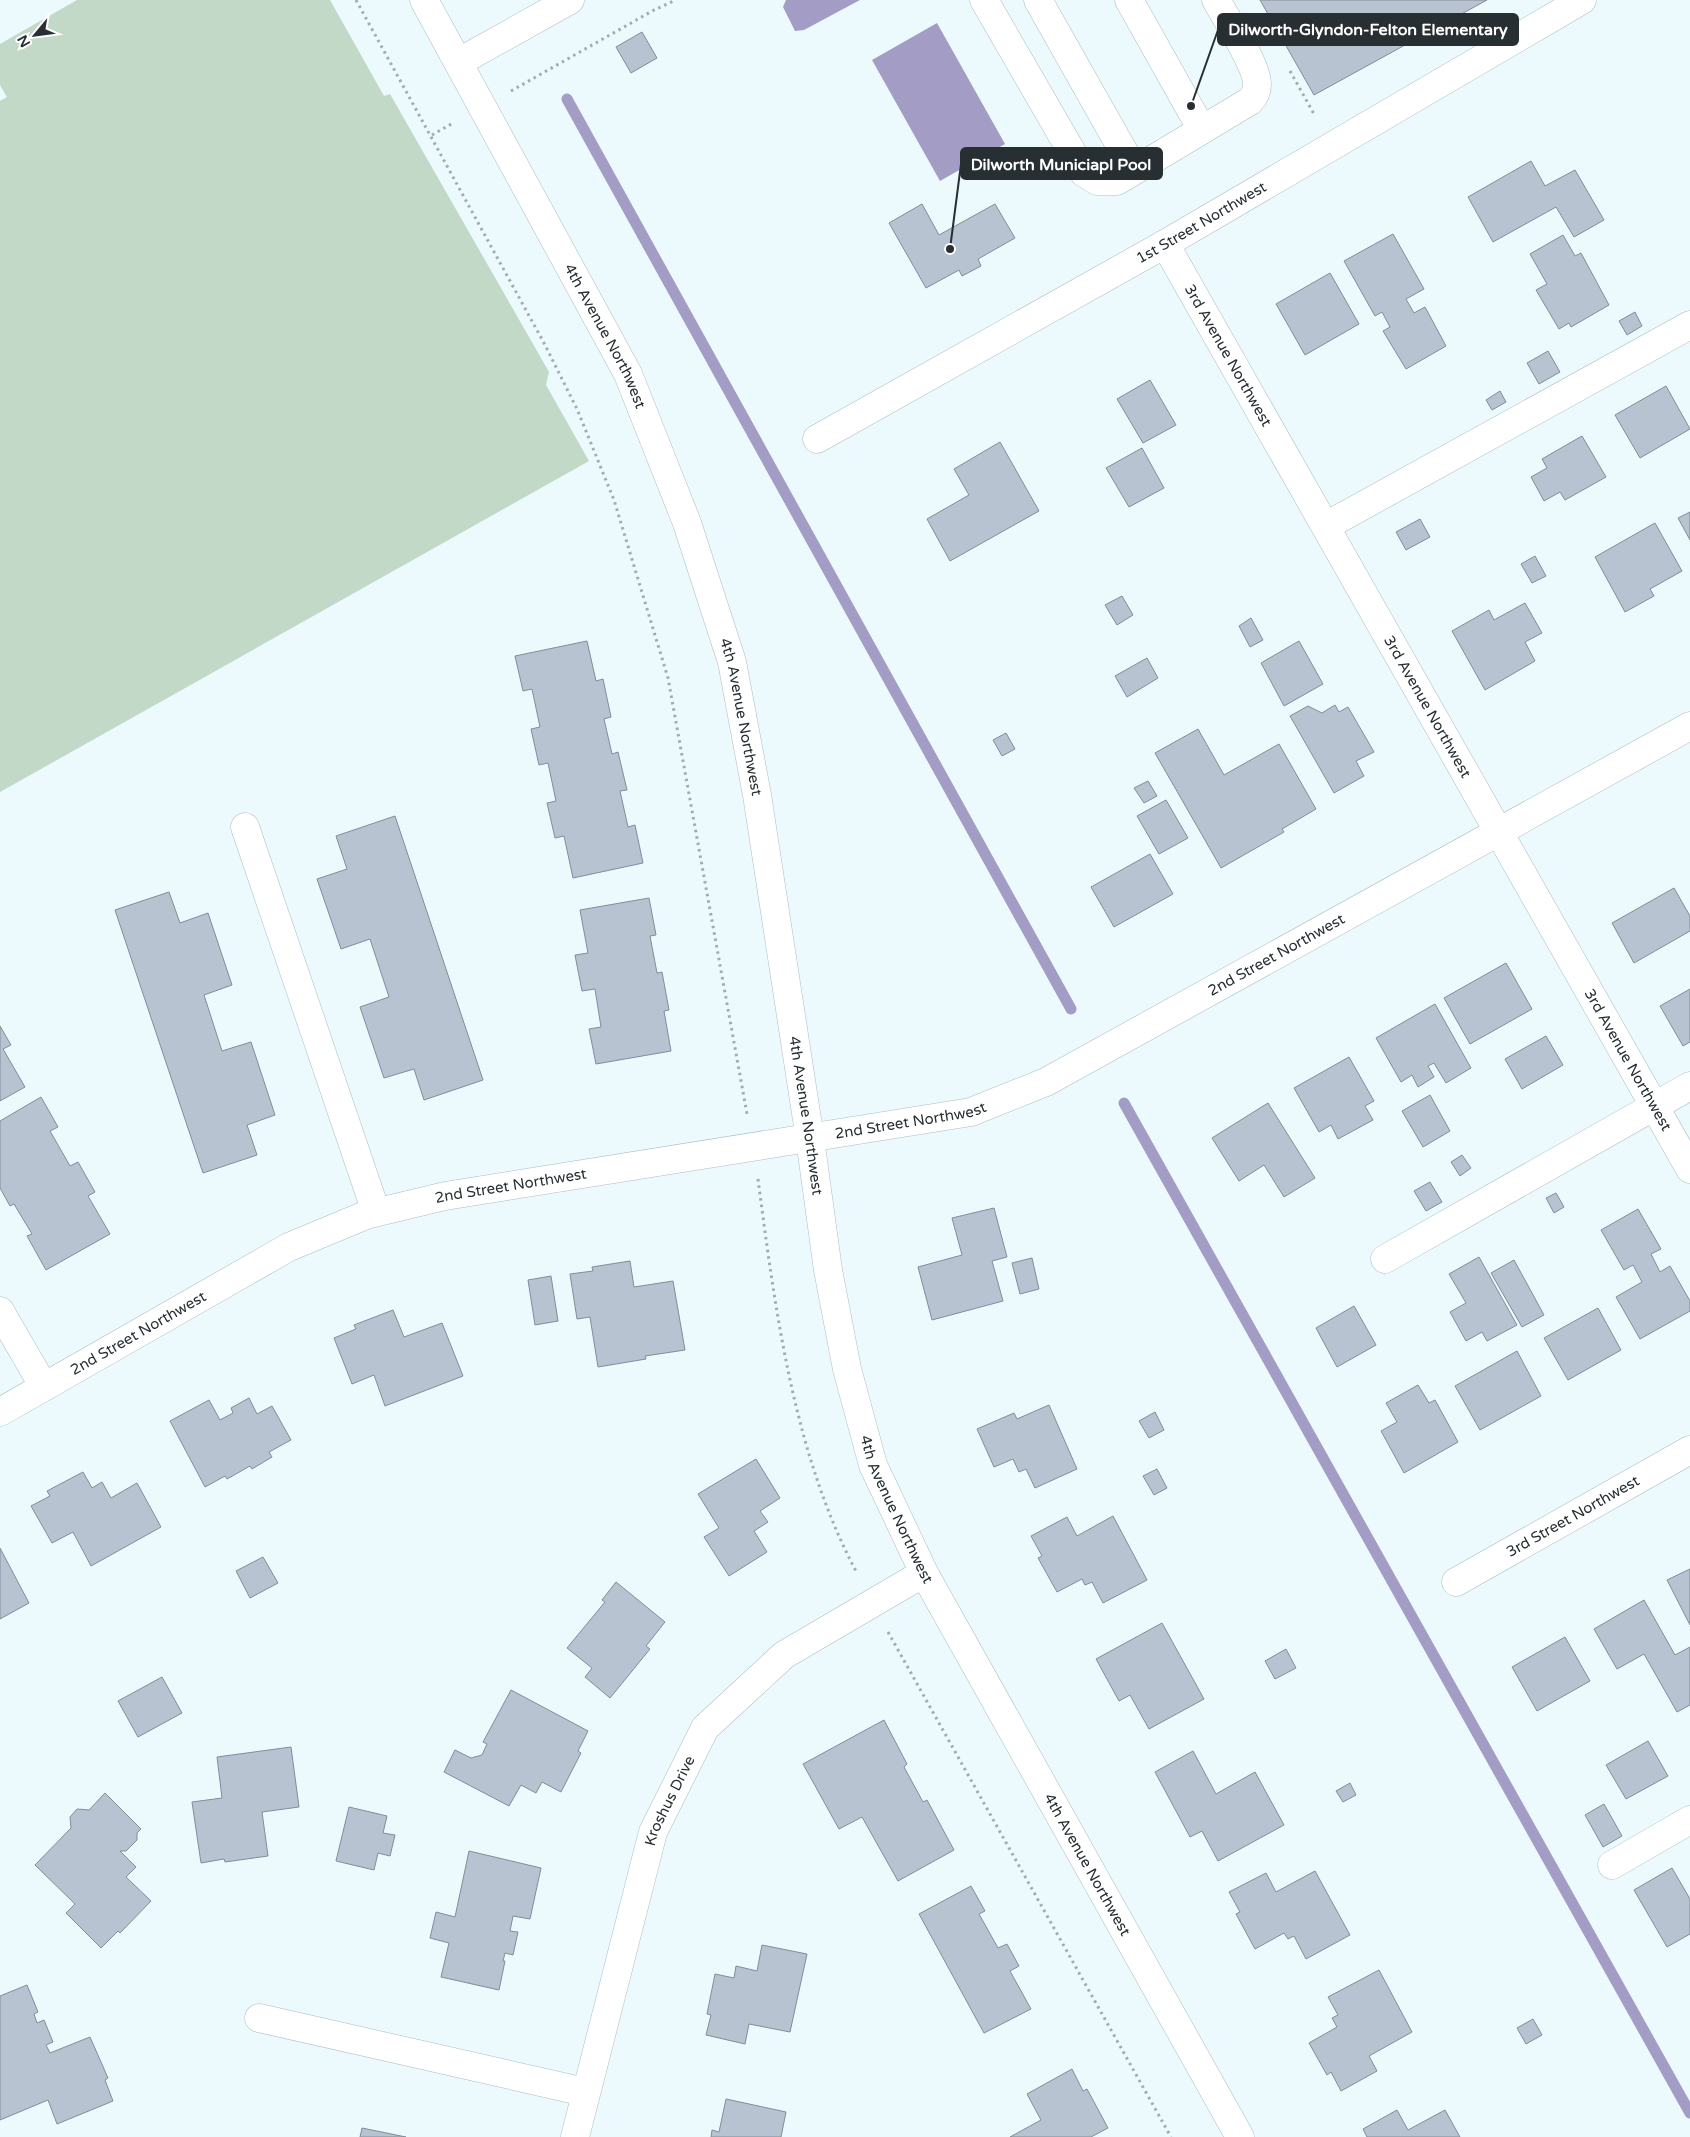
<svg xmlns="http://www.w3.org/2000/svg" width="1690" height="2137" font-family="'Varela Round',sans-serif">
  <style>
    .green { fill: #c1d9c6 }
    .water { fill: #a39dc6 }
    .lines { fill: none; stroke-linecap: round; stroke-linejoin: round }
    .stream { stroke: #a39dc6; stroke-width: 11 }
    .building { fill: #b8c3d2; stroke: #828c9a }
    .minor-casing { stroke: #aabec5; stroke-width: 29 }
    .path { stroke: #a1acb0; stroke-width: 3; stroke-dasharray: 2.5 4; stroke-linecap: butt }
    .minor { stroke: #fff; stroke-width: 28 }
    .labels { text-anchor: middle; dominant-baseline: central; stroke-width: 5; stroke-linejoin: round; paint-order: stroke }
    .street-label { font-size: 15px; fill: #272f32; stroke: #fff }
    .leader { fill: none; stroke: #272f32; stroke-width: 2 }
    .callout-dot { fill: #272f32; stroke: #fff; stroke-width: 2 }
    .callout { fill: #272f32; stroke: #272f32; stroke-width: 2 }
    .callout-label { font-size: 16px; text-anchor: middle; font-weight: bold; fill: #fff }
  </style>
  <rect width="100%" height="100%" fill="#ecf9fd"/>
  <path class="green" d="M77,0H330L384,96L390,94L549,372L546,385L589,461L0,792V101L7,97L0,85V44Z"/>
  <path class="water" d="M786,0H860L804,30L795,31L783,7Z
    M937,23L1005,144L940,181L872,60Z"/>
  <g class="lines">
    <path class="stream" d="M567,99L1071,1009
      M1124,1103L1690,2113"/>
  </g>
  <path class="building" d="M1260,0H1487L1314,95Z
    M642,32L657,58L631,73L616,47Z
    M1531,161L1545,186L1575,170L1604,220L1574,237L1556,207L1493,242L1468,197Z
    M922,204L939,235L995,204L1015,238L978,259L981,266L962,276L959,270L926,288L889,223Z
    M1393,234L1424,289L1406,299L1414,313L1425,307L1446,346L1406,369L1383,331L1390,327L1382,312L1375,316L1344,261Z
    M1563,235L1575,256L1581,253L1609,305L1571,327L1569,323L1559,329L1536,290L1547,284L1530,254Z
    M1330,273L1359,324L1305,355L1276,304Z
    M1635,312L1642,326L1627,335L1619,321Z
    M1548,351L1560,372L1539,384L1527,363Z
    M1150,380L1176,425L1143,443L1117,399Z
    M1666,386L1690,429L1640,458L1615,415Z
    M1500,391L1506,402L1492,410L1486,400Z
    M1582,436L1606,477L1565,500L1560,492L1544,501L1531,477L1547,468L1542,459Z
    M1000,442L1039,511L950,561L927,519L969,495L954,469Z
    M1142,448L1164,488L1129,507L1106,468Z
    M1690,512V540L1678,518Z
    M1420,519L1430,537L1406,550L1396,532Z
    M1655,523L1682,571L1650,589L1654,596L1625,612L1595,557Z
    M1535,556L1546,576L1532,583L1521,564Z
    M1122,596L1133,615L1117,625L1105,605Z
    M1525,603L1542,633L1525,642L1535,661L1485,690L1452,631L1489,610L1494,620Z
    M1251,618L1263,640L1250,647L1239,626Z
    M587,641L596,681L603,679L611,717L604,719L612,754L618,752L627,790L620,791L628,827L635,825L643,863L573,878L564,836L555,838L547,803L556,801L548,763L539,765L531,729L540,727L532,689L523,691L515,656Z
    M1299,641L1323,684L1284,706L1261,663Z
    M1147,658L1158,678L1127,697L1115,676Z
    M1335,705L1339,712L1348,707L1374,752L1356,761L1364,776L1334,793L1290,716L1308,706L1322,713Z
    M1198,729L1224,775L1279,744L1316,809L1282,829L1284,832L1221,868L1155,753Z
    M1006,733L1015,749L1002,756L993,740Z
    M1148,781L1157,796L1144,803L1134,788Z
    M1166,800L1188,838L1159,854L1137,816Z
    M395,816L483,1080L424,1100L414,1069L384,1078L360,1007L389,997L370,939L341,949L317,879L347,869L336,836Z
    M1150,854L1173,894L1114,927L1091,887Z
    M1674,888L1690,916V931L1634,963L1612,923Z
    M169,892L180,923L208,913L232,985L204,995L222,1051L251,1042L275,1115L247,1125L257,1155L203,1173L115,910Z
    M649,898L656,935L650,936L657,973L662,972L669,1010L664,1011L671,1051L596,1064L589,1029L601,1027L595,989L582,991L575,955L588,953L580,910Z
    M1506,963L1532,1009L1470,1044L1444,998Z
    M1690,989V1042L1683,1046L1660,1006Z
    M1435,1004L1471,1068L1446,1083L1434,1063L1428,1066L1434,1077L1418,1087L1412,1075L1401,1082L1376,1038Z
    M0,1026L11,1045L3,1049L25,1087L0,1101Z
    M1546,1036L1563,1065L1522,1089L1505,1059Z
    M1349,1057L1374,1101L1365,1106L1373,1120L1338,1139L1331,1125L1319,1132L1294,1088Z
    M1430,1095L1450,1131L1423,1147L1402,1111Z
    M41,1097L58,1127L50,1131L70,1166L78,1162L95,1192L88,1196L110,1234L46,1270L27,1236L32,1234L14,1204L10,1206L0,1188V1121Z
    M1268,1103L1315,1178L1284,1197L1264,1165L1239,1181L1212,1138Z
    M1462,1155L1471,1168L1460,1176L1451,1162Z
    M1430,1182L1442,1202L1426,1211L1414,1191Z
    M1556,1193L1564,1207L1554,1213L1546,1198Z
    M994,1208L1007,1257L992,1261L1003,1301L932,1320L918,1267L962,1255L952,1218Z
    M1638,1209L1661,1249L1651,1254L1660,1272L1670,1266L1690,1301V1311L1640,1339L1616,1297L1642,1282L1633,1265L1624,1270L1601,1230Z
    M1479,1257L1517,1325L1487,1341L1482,1332L1466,1341L1450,1312L1466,1303L1449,1274Z
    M1032,1258L1039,1289L1020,1294L1012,1263Z
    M1514,1260L1544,1315L1522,1327L1491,1273Z
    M630,1261L634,1287L673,1281L685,1350L645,1356L646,1359L598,1367L590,1317L577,1319L570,1274L593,1271L592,1267Z
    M551,1276L558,1321L535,1325L528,1280Z
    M1354,1306L1376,1345L1337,1367L1316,1328Z
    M1598,1308L1621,1350L1568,1380L1544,1338Z
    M393,1310L404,1337L442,1323L463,1376L385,1406L374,1375L352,1384L334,1338L356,1329L354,1325Z
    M1517,1351L1541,1396L1480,1430L1455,1386Z
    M1418,1385L1429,1403L1435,1400L1458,1442L1404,1473L1381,1431L1397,1422L1386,1403Z
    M249,1398L257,1414L272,1406L291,1440L269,1452L272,1457L252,1469L250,1466L227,1479L225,1476L205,1487L170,1421L209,1400L220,1420L233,1413L231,1408Z
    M1049,1405L1077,1469L1035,1488L1026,1469L1019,1472L1013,1459L994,1467L977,1429L1014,1413L1017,1419Z
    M1155,1412L1164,1430L1149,1438L1139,1421Z
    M756,1459L780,1498L760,1511L768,1522L754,1531L767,1552L729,1576L704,1537L719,1528L698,1494Z
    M1157,1469L1167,1488L1154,1495L1143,1476Z
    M83,1472L92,1488L102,1482L111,1498L137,1483L161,1527L91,1566L73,1532L52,1543L31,1506L50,1496L47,1491Z
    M1113,1516L1147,1580L1103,1603L1092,1582L1085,1585L1082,1579L1057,1592L1038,1558L1042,1556L1031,1536L1067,1517L1077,1536Z
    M0,1548L29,1603L0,1619Z
    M263,1557L278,1583L250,1598L236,1571Z
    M1690,1569V1625L1667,1580Z
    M616,1582L665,1622L646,1646L650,1649L610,1698L585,1677L592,1668L567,1648L605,1602L602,1600Z
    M1644,1600L1675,1655L1690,1647V1705L1677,1712L1644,1654L1617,1669L1594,1629Z
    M1162,1623L1204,1699L1149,1729L1130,1695L1119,1701L1096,1659Z
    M1565,1637L1590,1681L1537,1711L1512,1667Z
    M1286,1649L1296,1668L1275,1679L1265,1661Z
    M162,1677L182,1713L138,1737L118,1701Z
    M511,1690L588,1731L578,1751L581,1753L561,1792L542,1782L536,1793L521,1785L509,1806L444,1772L455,1750L471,1758L482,1755L487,1744L483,1742Z
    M884,1720L907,1764L904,1767L923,1802L927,1800L954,1850L898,1881L862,1817L839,1829L803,1764Z
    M1648,1741L1668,1776L1626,1799L1606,1765Z
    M291,1747L299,1807L262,1812L268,1856L225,1862L224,1859L201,1863L192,1802L222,1798L217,1757Z
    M1193,1751L1216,1794L1255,1772L1284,1825L1218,1861L1202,1831L1190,1837L1155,1772Z
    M1350,1783L1356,1795L1343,1802L1336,1791Z
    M105,1793L141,1829L137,1833V1840L126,1851H120L136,1867L126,1877L151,1901L120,1933L118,1931L101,1948L66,1913L75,1904L35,1865L71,1828L70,1817L77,1809L89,1810Z
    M1604,1804L1622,1836L1603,1847L1585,1815Z
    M349,1807L387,1816L383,1833L395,1835L390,1856L378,1853L374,1870L336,1861Z
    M469,1851L541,1868L530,1919L513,1916L510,1931L518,1932L513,1955L505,1953L503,1961H505L499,1990L441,1977L449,1943L430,1938L436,1912L455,1917Z
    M1672,1868L1690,1899V1934L1667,1947L1634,1890Z
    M1315,1871L1350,1935L1306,1959L1294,1936L1288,1939L1284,1933L1255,1949L1236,1914L1240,1912L1229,1892L1266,1873L1276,1892Z
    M971,1886L985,1911L979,1914L998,1948L1007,1944L1019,1966L1010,1971L1031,2009L984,2033L919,1914Z
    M762,1945L807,1954L790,2032L749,2024L745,2044L706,2035L711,2015L707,2014L715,1974L734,1978L736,1966L757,1971Z
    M1379,1970L1412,2032L1369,2056L1377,2071L1341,2091L1331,2072L1327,2075L1309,2043L1337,2027L1332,2018L1338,2015L1328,1997Z
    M27,1985L38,2012L34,2014L37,2023L44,2020L53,2042L46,2045L50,2053L90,2037L108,2078L105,2080L113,2101L57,2124L48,2100L0,2120V1996Z
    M1533,2019L1542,2035L1526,2044L1517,2028Z
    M1072,2069L1083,2091L1087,2089L1108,2128L1091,2137H1010L1041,2120L1027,2094Z
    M726,2099L786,2112L781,2137H711L712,2130L719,2132Z
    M1397,2110L1408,2130L1445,2110L1460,2137H1367L1363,2129Z
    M362,2128L406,2137H360Z"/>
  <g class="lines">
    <g class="minor-casing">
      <g id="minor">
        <path id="s1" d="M424,0L628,374L687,523L732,662L757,795L810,1139L828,1270L847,1369L873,1465L924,1573L1240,2137"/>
        <path d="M984,0L1084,173L1097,181H1117L1250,101C1255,96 1257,92 1257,84C1257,65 1226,18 1216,0"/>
        <path d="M1038,0L1134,170"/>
        <path d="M1129,0L1202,130"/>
        <path d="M459,62L570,0"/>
        <path id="s2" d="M1165,244L1690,1169"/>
        <path id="s3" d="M817,439L1165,244L1582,0"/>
        <path d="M1326,526L1690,325"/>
        <path d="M245,827L376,1212"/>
        <path d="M1385,1259L1690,1086"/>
        <path d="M0,1311L44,1387"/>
        <path id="s4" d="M0,1412L289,1247L366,1215L445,1196L971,1112L1046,1082L1690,726"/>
        <path id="s5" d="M1456,1582L1690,1450"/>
        <path d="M1612,1865L1690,1820"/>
        <path d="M259,2018L585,2092"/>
        <path id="s6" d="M575,2137L653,1832L705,1728L784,1655L924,1573"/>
      </g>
    </g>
    <path class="path" d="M356,0L544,343L577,409L614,500L668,678L747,1114
      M1290,71L1314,114
      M511,91L654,10L676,0
      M432,135L453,123
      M758,1179C775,1309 794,1456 857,1573
      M888,1632L1171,2137"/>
    <use href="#minor" class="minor"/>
  </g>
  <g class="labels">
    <g class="street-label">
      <text stroke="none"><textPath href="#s3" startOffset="441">1st Street Northwest</textPath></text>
      <text stroke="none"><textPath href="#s1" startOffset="382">4th Avenue Northwest</textPath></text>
      <text stroke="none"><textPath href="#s2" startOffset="128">3rd Avenue Northwest</textPath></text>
      <text stroke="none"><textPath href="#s2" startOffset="532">3rd Avenue Northwest</textPath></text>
      <text stroke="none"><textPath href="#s1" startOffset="788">4th Avenue Northwest</textPath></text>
      <text stroke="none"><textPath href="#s4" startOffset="1374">2nd Street Northwest</textPath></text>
      <text stroke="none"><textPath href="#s2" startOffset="938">3rd Avenue Northwest</textPath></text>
      <text stroke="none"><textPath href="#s1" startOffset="1192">4th Avenue Northwest</textPath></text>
      <text stroke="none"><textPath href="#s4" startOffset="969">2nd Street Northwest</textPath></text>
      <text stroke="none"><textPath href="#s4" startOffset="564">2nd Street Northwest</textPath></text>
      <text stroke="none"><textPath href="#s4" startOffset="159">2nd Street Northwest</textPath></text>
      <text stroke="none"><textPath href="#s1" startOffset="1598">4th Avenue Northwest</textPath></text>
      <text stroke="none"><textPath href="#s5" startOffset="134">3rd Street Northwest</textPath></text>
      <text stroke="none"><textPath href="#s6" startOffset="350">Kroshus Drive</textPath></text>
      <text stroke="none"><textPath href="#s1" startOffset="2002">4th Avenue Northwest</textPath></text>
    </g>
  </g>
  <path class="leader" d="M1191 106L1218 30M950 249L961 164"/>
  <g class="callout-dot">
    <circle cx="1191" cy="106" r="5"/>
    <circle cx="950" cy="249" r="5"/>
  </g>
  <g class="callout">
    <rect x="1218" y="14" width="300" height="31" rx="5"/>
    <rect x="961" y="148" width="201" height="31" rx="5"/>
  </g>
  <g class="callout-label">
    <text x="1368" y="35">Dilworth-Glyndon-Felton Elementary</text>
    <text x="1061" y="170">Dilworth Municiapl Pool</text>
  </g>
  <g transform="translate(35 35) rotate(241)" stroke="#ffffff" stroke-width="4" paint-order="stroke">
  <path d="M0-4L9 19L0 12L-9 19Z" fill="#272f32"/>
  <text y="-8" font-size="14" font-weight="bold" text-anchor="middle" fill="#272f32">N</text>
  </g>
</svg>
